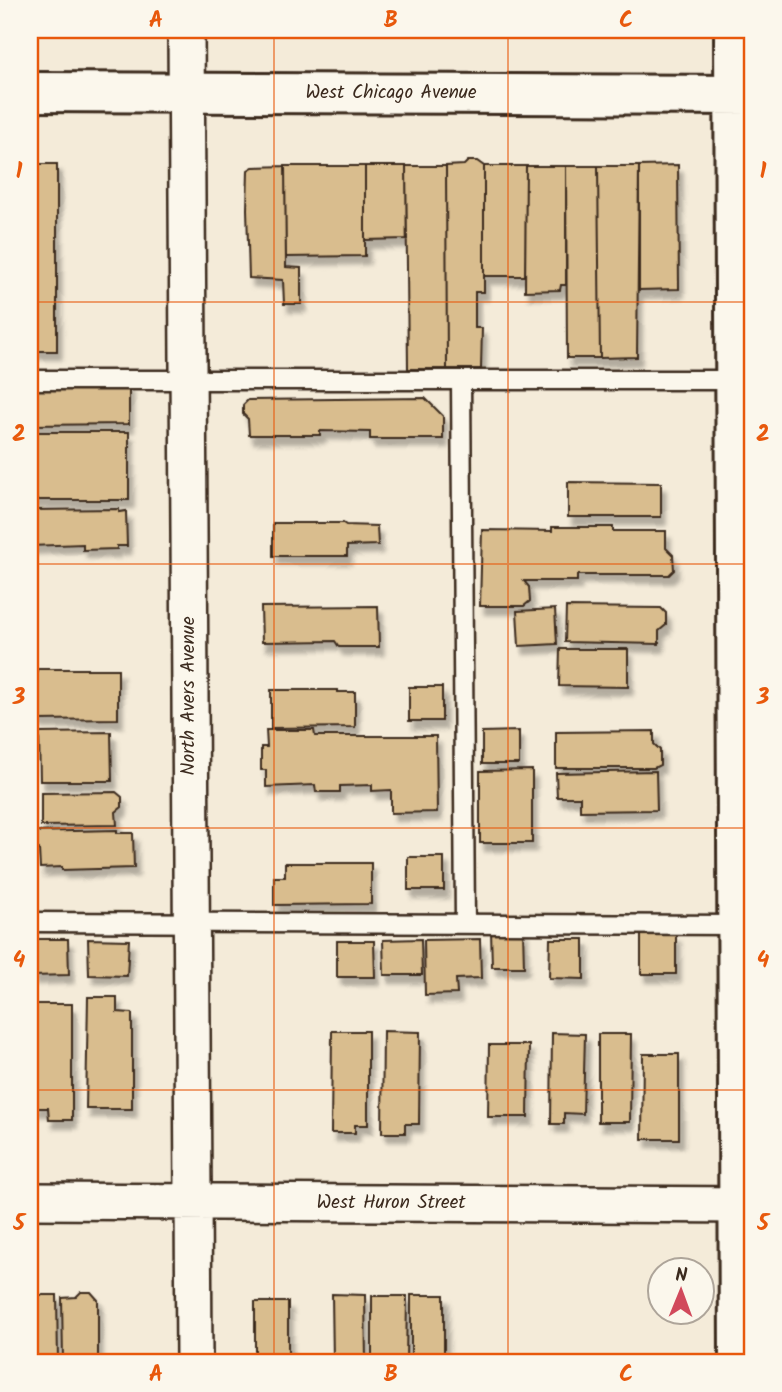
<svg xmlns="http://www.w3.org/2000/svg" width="782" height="1392" font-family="Kalam,sans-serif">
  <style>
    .building { fill: #d9bd8e; stroke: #3b2a1e; stroke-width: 2; filter: url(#shadow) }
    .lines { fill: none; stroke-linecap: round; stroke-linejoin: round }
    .lane-casing { stroke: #3b2a1e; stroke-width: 23 }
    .street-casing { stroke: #3b2a1e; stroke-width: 40 }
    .secondary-casing { stroke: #3b2a1e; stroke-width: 44 }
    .lane { stroke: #fbf7ec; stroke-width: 18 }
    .street { stroke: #fbf7ec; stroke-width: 35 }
    .secondary { stroke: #fbf7ec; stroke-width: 38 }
    .grid { fill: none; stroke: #e8590c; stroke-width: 2; stroke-opacity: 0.55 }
    .labels { text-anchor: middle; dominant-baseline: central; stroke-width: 6; stroke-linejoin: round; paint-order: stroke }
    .street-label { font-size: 19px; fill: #3b2a1e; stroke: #fbf7ec }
    .neatline { fill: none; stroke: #e8590c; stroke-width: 2.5 }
    .grid-label { font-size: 23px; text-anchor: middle; font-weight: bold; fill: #e8590c }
  </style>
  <defs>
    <filter id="shadow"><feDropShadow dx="4.5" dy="8" stdDeviation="2" flood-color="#0004"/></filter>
  </defs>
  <rect width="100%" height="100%" fill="#f4ebd9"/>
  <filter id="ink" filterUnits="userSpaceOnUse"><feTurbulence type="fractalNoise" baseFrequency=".0143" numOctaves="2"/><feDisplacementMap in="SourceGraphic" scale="14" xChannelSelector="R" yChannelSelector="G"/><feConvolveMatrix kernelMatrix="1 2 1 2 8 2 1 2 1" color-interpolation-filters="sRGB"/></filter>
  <g filter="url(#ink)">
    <path class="building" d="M468,161H477L484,166V292H475V328H482L481,369H447L446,166L464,165Z
      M30,164H57V351H30Z
      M678,165L679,289L639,290V166Z
      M285,166H365V256L286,257Z
      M285,166L286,267L301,268V304H284L283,280L249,278L247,209L248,170L253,167Z
      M365,166H406L407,239L365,240Z
      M406,166H446L447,369H408Z
      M484,166H526L525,276H484Z
      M526,166H566V285H561L560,290L525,291Z
      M566,166H598L600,358H567Z
      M598,166H639L637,357L600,358Z
      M30,385H129V424L30,425Z
      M425,398L443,416V439H370V432L320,431V435H249L248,419L243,414V405L248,400Z
      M30,432H129V500H30Z
      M568,482L661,483V517H568Z
      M119,509V512L126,511L127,546H117V549L83,550V544L30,546V510Z
      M273,523H343L346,525L377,526L378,545L347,546V556H273Z
      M552,527H613V531H666V548L673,555L674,570L669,575H577V581H524L529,587L530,601L524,606H480L482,530L552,531Z
      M378,606L379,647H339L335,641L262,642L261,607Z
      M566,607L661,608L666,613V625L659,631V644L565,642Z
      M555,609L557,644L519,646L517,611Z
      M560,649H628V687L559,686Z
      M37,669H118V719L38,720L37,717H30V683H36Z
      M409,687H442V721H409Z
      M271,690H338V692H355V727L271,728Z
      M266,730H314L315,736H436L437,812L391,813V790L372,791V785L340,786V792H316L315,785L266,787V770H261V747H267Z
      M519,731V764H482V732Z
      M654,731V744L660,750V765L654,768H556V732Z
      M111,732L112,781H40L39,733Z
      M532,770V843H480V771Z
      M656,771L657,810L580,811V797H557L556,773Z
      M116,792L122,797V807L116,812L117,825L41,826V793Z
      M117,830V833H133L134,868L62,870V867L40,868L39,849L30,850V832Z
      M408,857H444V890H408Z
      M285,863H371V904L274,905V877H285Z
      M523,929L524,967H492L491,930Z
      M641,934L676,935V974H641Z
      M32,939H68L69,975L32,976Z
      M88,939L129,940L127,976L89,975Z
      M421,939L422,975H384L383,940Z
      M480,939L481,978L456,979L457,994L425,995L424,940Z
      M550,939H584V979L549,978Z
      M337,941H374L375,977H337Z
      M88,997H117V1012L132,1013V1109H86Z
      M35,1004H72V1120H49L48,1108H34Z
      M332,1031H368V1125H355V1133H331Z
      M383,1031L420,1032L419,1124H405V1133H382Z
      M552,1033L585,1034L583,1114L564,1113V1124H551Z
      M598,1034H631L630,1122H598Z
      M489,1045H529L528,1117H488Z
      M643,1054H679V1139H642Z
      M81,1292H91L98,1300V1362H63L62,1298L76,1297Z
      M332,1294L365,1295L366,1362H333Z
      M30,1295H57L58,1362H30Z
      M411,1295H444V1362H411Z
      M372,1296H407L406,1362H372Z
      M255,1302H288V1362H255Z"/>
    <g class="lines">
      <g class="lane-casing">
        <path id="lane" d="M30,380H738
          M461,381L465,924
          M30,922L740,925"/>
      </g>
      <g class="street-casing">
        <path id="street" d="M186,30L194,1362
          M30,1201L752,1205"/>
      </g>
      <g class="secondary-casing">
        <path id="secondary" d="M734,30L739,1362
          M30,92L752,95"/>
      </g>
      <use href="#lane" class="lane"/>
      <use href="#street" class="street"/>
      <use href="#secondary" class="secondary"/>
    </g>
  </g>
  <path class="grid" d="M274,30V1362M508,30V1362M30,302H752M30,564H752M30,828H752M30,1090H752"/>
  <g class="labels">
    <g class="street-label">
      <text x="391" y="93">West Chicago Avenue</text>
      <text transform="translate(189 696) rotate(-90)">North Avers Avenue</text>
      <text x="391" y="1203">West Huron Street</text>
    </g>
  </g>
  <rect width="782" height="1392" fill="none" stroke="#fbf7ec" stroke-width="77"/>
  <g transform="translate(681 1291) rotate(1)"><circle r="33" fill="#fbf7ec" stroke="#aea59a" stroke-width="2"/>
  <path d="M0-5L12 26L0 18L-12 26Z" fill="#d1495b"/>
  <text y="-10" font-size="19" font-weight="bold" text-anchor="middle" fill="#3b2a1e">N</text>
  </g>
  <rect x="38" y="38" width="706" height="1316" class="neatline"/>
  <g class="grid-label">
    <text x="156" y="27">A</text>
    <text x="391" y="27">B</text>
    <text x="626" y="27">C</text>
    <text x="19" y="178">1</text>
    <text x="763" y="178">1</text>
    <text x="19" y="441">2</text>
    <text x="763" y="441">2</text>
    <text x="19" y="704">3</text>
    <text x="763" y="704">3</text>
    <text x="19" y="967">4</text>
    <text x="763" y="967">4</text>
    <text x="19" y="1230">5</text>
    <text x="763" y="1230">5</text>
    <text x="156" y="1381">A</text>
    <text x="391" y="1381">B</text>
    <text x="626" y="1381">C</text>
  </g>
</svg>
